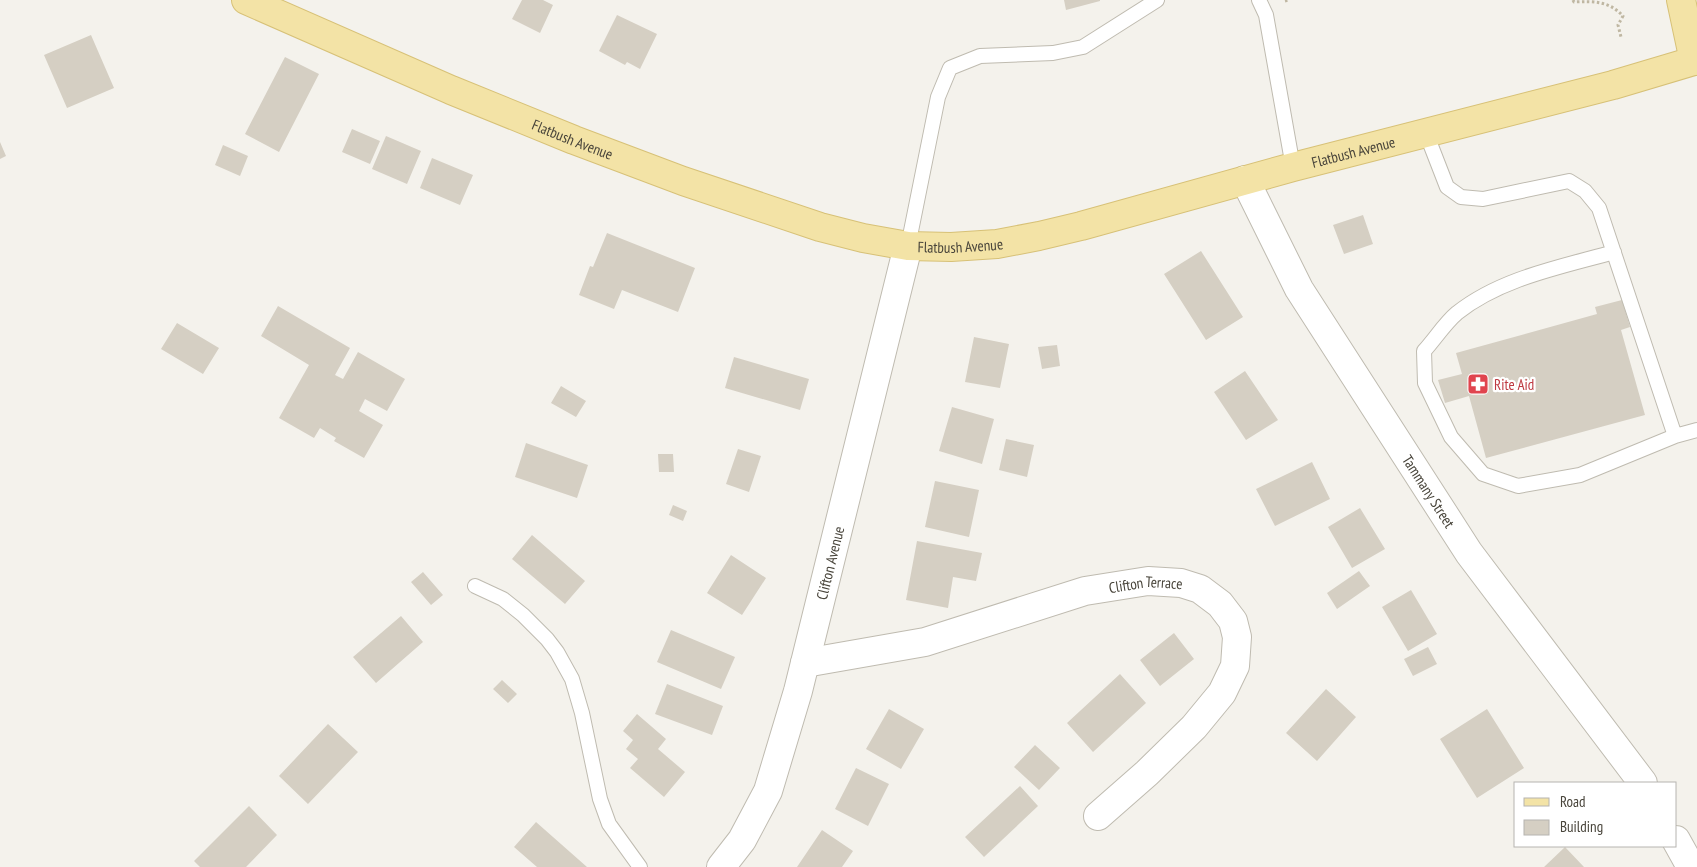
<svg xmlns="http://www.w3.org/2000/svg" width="1697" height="867" font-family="'PT Sans Narrow',sans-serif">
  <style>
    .building { fill: #d5cfc3 }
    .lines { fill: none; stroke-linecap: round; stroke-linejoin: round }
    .lane-casing { stroke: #bfbbb0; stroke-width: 16 }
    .street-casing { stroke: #bfbbb0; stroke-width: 30 }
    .primary-casing { stroke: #d7c177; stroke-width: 30 }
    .path { stroke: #bfb7a2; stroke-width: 3; stroke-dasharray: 2.5 2.5; stroke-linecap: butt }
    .lane { stroke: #fff; stroke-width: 14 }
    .street { stroke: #fff; stroke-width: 28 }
    .primary { stroke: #f3e3a6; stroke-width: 28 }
    .labels { text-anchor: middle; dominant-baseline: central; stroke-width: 4.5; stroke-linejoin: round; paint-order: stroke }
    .street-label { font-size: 15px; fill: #48443a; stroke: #fff }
    .health-label { font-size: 15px; fill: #be3a42; stroke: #fff; text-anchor: start }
  </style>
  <rect width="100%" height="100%" fill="#f4f2ec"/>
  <path class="building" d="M522,0H543L553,5L540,33L512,19Z
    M1064,0H1100V1L1066,10Z
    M617,15L657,34L640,69L627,62L625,65L599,51Z
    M91,35L114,88L67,108L44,55Z
    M285,57L319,74L279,152L245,134Z
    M352,129L380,141L370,164L342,152Z
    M386,136L421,151L407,184L372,169Z
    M0,142L6,156L0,159Z
    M223,145L248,156L240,176L215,165Z
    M432,158L473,175L460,205L420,188Z
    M1363,215L1373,244L1344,254L1333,225Z
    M607,233L695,268L678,312L622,290L614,309L579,295L590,266L593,267Z
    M1201,251L1243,317L1206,340L1164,274Z
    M1622,300L1630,327L1621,330L1645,415L1486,458L1469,396L1445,403L1438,380L1462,374L1456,353L1597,314L1595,307Z
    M278,306L350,348L335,375L343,379L358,352L405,379L387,411L365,399L359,411L383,425L364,458L334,441L336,438L320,428L314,438L279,418L309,365L261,336Z
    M177,323L219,348L203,374L161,349Z
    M974,337L1009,344L1000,388L965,382Z
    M1057,345L1060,366L1042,369L1038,347Z
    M734,357L809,379L800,410L725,388Z
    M1245,371L1278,420L1246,440L1214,392Z
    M561,386L586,401L576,417L551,403Z
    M952,407L994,419L982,464L939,451Z
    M1006,439L1034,445L1027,477L999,470Z
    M526,443L588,465L577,498L515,477Z
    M738,449L761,456L749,492L726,484Z
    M658,454H673L674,472H659Z
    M1312,462L1330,499L1275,526L1256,489Z
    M935,481L979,490L969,537L925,527Z
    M673,505L687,511L683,521L669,515Z
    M1360,508L1385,549L1352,568L1328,527Z
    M532,535L585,581L565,604L512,559Z
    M917,541L982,553L976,581L953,577L948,608L906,600Z
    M731,555L766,578L742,615L707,593Z
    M1359,571L1370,586L1337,609L1327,593Z
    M423,572L443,595L431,605L411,582Z
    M1411,590L1437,634L1408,651L1382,607Z
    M401,616L423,642L376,683L353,657Z
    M671,630L735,657L721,689L657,662Z
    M1174,633L1194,659L1160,686L1140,660Z
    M1428,647L1437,664L1413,676L1404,659Z
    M1120,674L1146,703L1093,752L1067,723Z
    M502,680L517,694L508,703L493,689Z
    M667,684L723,706L712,735L655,714Z
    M1326,689L1356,717L1317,761L1286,733Z
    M889,709L924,729L901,769L866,749Z
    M1487,709L1524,768L1477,798L1440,739Z
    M637,714L666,739L658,749L685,772L664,797L630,768L638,759L626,749L633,740L623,731Z
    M328,724L358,752L308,804L279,776Z
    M1035,745L1060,768L1039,790L1014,767Z
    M856,768L889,784L868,826L835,809Z
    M1020,786L1038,806L984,857L965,837Z
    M249,806L277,835L246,867H200L194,861Z
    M536,822L587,867H537L514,847Z
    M822,830L853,851L842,867H797Z
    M1565,847L1584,867H1544Z"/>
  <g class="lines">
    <g class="lane-casing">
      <path id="lane" d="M1259,0L1266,15L1293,167
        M1426,133L1447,187L1461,197L1483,199L1569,181L1585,191L1599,208L1675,436L1697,430
        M908,246L938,97L950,68L980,56L1053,53L1083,47L1157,0
        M1614,252C1561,267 1501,278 1457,313C1445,323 1435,339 1424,351L1425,383L1451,437L1483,474L1518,486L1580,475L1675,436
        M475,586L503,599L523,615L547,639L557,652L572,679L582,713L600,799L609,824L640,867"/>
    </g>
    <g class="street-casing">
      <g id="street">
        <path id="s1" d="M1245,180L1299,289L1469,553L1643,783"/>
        <path id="s2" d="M805,663L925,642L1085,591L1148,581L1181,583L1200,589L1220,604L1233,621L1237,637L1235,666L1222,693L1194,727L1147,773L1098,816"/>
        <path d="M1676,840L1691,867"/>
        <path id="s3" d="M721,867L742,840L768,791L798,691L908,246"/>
      </g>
    </g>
    <g class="primary-casing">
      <g id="primary">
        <path id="s4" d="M246,0L451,90L574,140L683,181L820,227L863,238L908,246L951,247L997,244L1039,236L1081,226L1293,167L1613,85L1697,60"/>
        <path d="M1681,0L1694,61"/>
      </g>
    </g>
    <path class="path" d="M1573,0L1574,2C1594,1 1609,1 1623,16L1618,25L1621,37
      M1285,1L1289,0"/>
    <use href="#lane" class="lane"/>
    <use href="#street" class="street"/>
    <use href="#primary" class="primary"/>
  </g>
  <defs>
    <g id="pharmacy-square" transform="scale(1.125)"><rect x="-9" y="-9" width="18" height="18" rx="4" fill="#e0444e" stroke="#fff"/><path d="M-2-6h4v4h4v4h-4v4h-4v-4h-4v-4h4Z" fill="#fff"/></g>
  </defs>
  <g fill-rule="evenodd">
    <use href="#pharmacy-square" x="1478" y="384"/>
  </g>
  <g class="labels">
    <g class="street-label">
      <text stroke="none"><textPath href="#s4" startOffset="355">Flatbush Avenue</textPath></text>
      <text stroke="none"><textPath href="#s4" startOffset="1165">Flatbush Avenue</textPath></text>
      <text stroke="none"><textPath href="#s4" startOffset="760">Flatbush Avenue</textPath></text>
      <text stroke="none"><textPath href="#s1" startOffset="362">Tammany Street</textPath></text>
      <text stroke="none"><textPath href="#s3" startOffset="326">Clifton Avenue</textPath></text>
      <text stroke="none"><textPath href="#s2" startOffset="351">Clifton Terrace</textPath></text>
    </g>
    <g class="health-label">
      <text x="1494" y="384">Rite Aid</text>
    </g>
  </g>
  <rect x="1514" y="782" width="162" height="65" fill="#ffffff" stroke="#b6b4b0"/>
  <rect x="1524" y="798" width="25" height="8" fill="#f3e3a6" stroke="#b6b4b0"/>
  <text x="1560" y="807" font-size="15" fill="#48443a">Road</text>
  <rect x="1524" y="820" width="25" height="15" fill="#d5cfc3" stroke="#b6b4b0"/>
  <text x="1560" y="832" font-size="15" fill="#48443a">Building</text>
</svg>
